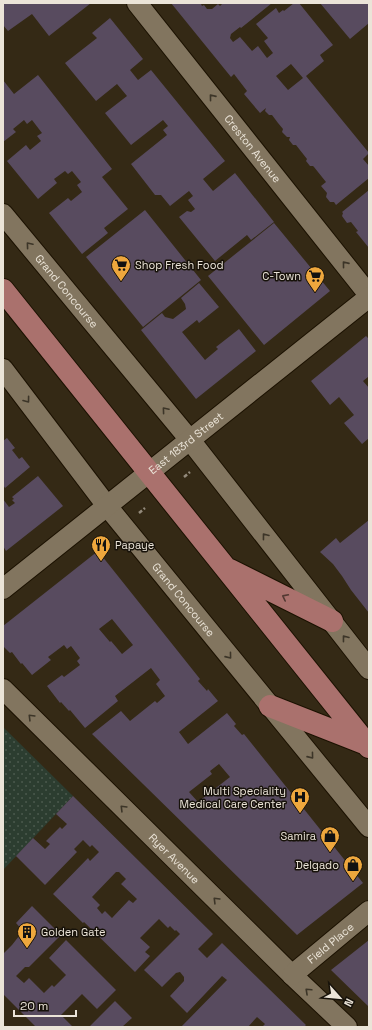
<svg xmlns="http://www.w3.org/2000/svg" width="372" height="1030" font-family="'Space Grotesk',sans-serif">
  <style>
    .park { fill: url(#park-dots) }
    .building { fill: #584b5f; fill-rule: evenodd }
    .lines { fill: none; stroke-linecap: round; stroke-linejoin: round }
    .minor-casing { stroke: #1b1101; stroke-width: 22 }
    .major-casing { stroke: #1b1101; stroke-width: 24 }
    .path { stroke: #938a7b; stroke-width: 2.5; stroke-dasharray: 4 2; stroke-linecap: butt }
    .minor { stroke: #82755f; stroke-width: 20 }
    .major { stroke: #aa716d; stroke-width: 22 }
    .oneway { stroke: #3c3528 }
    .oneway2 { stroke: #523832 }
    .labels { text-anchor: middle; dominant-baseline: central; stroke-width: 3; stroke-linejoin: round; paint-order: stroke }
    .street-label { font-size: 11px; fill: #ebe4d8; stroke: #17120a }
    .poi-label { font-size: 11px; fill: #ebe4d8; stroke: #17120a; text-anchor: end }
  </style>
  <defs>
    <pattern id="park-dots" width="8" height="8" patternUnits="userSpaceOnUse"><rect width="8" height="8" fill="#2c3d30"/><path d="M2 2h.1M6 6h.1" fill="none" stroke="#4b594d" stroke-width="1.8" stroke-linecap="round"/></pattern>
  </defs>
  <rect width="100%" height="100%" fill="#342915"/>
  <path class="park" d="M3,727L73,796L3,870Z"/>
  <path class="building" d="M3,3H91L49,36L32,14L8,31L3,25V13L4,12L3,10Z
    M171,3H202L201,4L202,6L204,5L207,9H212L218,4L220,6L223,3H272L241,28L240,27L231,34L230,38L233,42L240,37L252,51L258,46L267,58L273,53L264,41L268,38L256,24L276,8L279,13L283,10L284,11L294,3H299L333,45L320,55L324,61L306,76L369,153L363,159L369,166V178L336,205L334,202H330L326,197L327,193L321,186L326,182L314,167L313,166H310L306,161L307,159L296,145H293L289,140L290,137H287L282,132L283,129L278,123L272,115H269L265,111L266,108L260,113L244,94L247,91L234,74L231,77ZM291,64L303,78L288,90L276,76Z
    M320,3H369V23L350,39Z
    M110,18L143,59L130,70L138,80L151,70L225,161L203,179L213,191L235,173L274,222L251,240L247,235L215,261L179,217L187,211L191,212L195,209L188,200L193,196L189,191L170,206L161,195H155L131,164L167,135L163,130L168,126L163,120L131,145L105,113L127,96L117,84L96,101L65,63L97,38L92,33Z
    M38,75L112,169L102,177L128,209L104,228L108,233L82,254L49,213L68,198L71,201L82,192L77,185L81,182L72,171L68,174L65,171L54,179L57,183L38,199L7,161L26,145L30,150L41,141L37,136L42,133L32,120L27,124L24,120L13,129L16,132L3,142V80L14,94Z
    M369,190V248L356,232L358,231L351,222L347,223L342,216L343,213L342,212Z
    M145,210L201,280L143,327L86,257Z
    M274,223L330,291L264,345L208,276Z
    M199,283L219,307L199,323L197,320L182,332L205,360L218,349L216,347L239,329L256,351L196,399L141,330L162,313L165,317L173,319L186,309L185,304L181,298Z
    M366,336L369,339V378L368,377L363,381L369,388V438L362,444L344,423L354,415L339,397L330,405L311,381Z
    M7,438L15,448L12,450L19,459L22,457L30,467L5,488L3,485V441Z
    M38,476L63,506L6,551L3,546V499L9,507L15,503L12,500L14,499L12,497Z
    M369,520V613L351,590L342,576L333,564L320,552L336,538L340,543Z
    M98,551L200,679L198,681L207,691L208,689L218,701L179,732L188,744L227,713L236,724L234,726L242,735L244,734L363,883L297,935L92,734L121,711L130,721L155,701L157,703L165,696L156,684L160,680L151,668L115,696L118,701L85,728L70,710L69,711L61,702L60,703L47,686L62,675L64,677L80,665L77,661L80,658L71,646L67,649L64,645L48,657L51,660L32,675L22,663L21,664L12,652L10,653L3,646V626ZM112,619L133,645L122,654L111,641L110,642L99,629ZM219,764L230,777L198,802L189,792L212,774L210,771Z
    M73,796L213,934L198,949L207,958L222,943L306,1025L304,1027H262L265,1024L257,1017L248,1027H181L227,980L222,976L187,1013L170,996L184,981V977L180,972L176,973L162,987L144,970L180,934L176,930L175,931L170,926L168,928L159,919L140,938L150,947L145,952L150,956L135,972L84,922L83,923L53,894L88,858L90,861L99,852L92,845L90,847L83,840L74,849L77,852L45,885L16,856L33,838L45,849L50,844L46,841L60,827L62,829L67,824L56,814ZM116,872H119L126,879L121,884L137,899L133,903L129,900L112,918L105,911L102,914L97,908L100,905L92,897Z
    M32,906L61,935L29,967H25L16,976L24,983L29,978L44,993L52,985L54,987L66,975L49,958L66,940L116,990L97,1009L82,994L61,1015L73,1027H36L3,994V954L12,945L23,931L16,923Z
    M369,940V1007L331,970Z
    M115,1001L132,1018L122,1027H89Z"/>
  <g class="lines">
    <g class="minor-casing">
      <g id="minor">
        <path id="s1" d="M137,3L369,295"/>
        <path id="s2" d="M3,214L190,440L369,669"/>
        <path id="s3" d="M3,369L107,506L369,827"/>
        <path id="s4" d="M3,589L369,297"/>
        <path id="s5" d="M3,689L292,975L347,1027"/>
        <path id="s6" d="M292,975L369,911"/>
      </g>
    </g>
    <g class="major-casing">
      <path id="major" d="M3,290L369,747
        M230,570L332,621
        M270,706L364,743"/>
    </g>
    <path class="path" d="M184,477L190,472
      M139,513L145,508"/>
    <use href="#minor" class="minor"/>
    <use href="#major" class="major"/>
  </g>
  <defs><path id="oneway-chevron" d="M-2-3.5L2.5 0L-2 3.5" fill="none" stroke-width="1.6" stroke-linecap="round" stroke-linejoin="round"/></defs>
  <g class="oneway">
    <use href="#oneway-chevron" transform="translate(212 97) rotate(-129)"/>
    <use href="#oneway-chevron" transform="translate(29 245) rotate(-130)"/>
    <use href="#oneway-chevron" transform="translate(345 264) rotate(-129)"/>
    <use href="#oneway-chevron" transform="translate(27 400) rotate(53)"/>
    <use href="#oneway-chevron" transform="translate(165 410) rotate(-130)"/>
    <use href="#oneway-chevron" transform="translate(265 536) rotate(-128)"/>
    <use href="#oneway-chevron" transform="translate(345 638) rotate(-128)"/>
    <use href="#oneway-chevron" transform="translate(229 656) rotate(51)"/>
    <use href="#oneway-chevron" transform="translate(31 717) rotate(-135)"/>
    <use href="#oneway-chevron" transform="translate(311 756) rotate(51)"/>
    <use href="#oneway-chevron" transform="translate(123 808) rotate(-135)"/>
    <use href="#oneway-chevron" transform="translate(216 900) rotate(-135)"/>
    <use href="#oneway-chevron" transform="translate(308 991) rotate(-137)"/>
  </g>
  <use class="oneway2" href="#oneway-chevron" transform="translate(285 597) rotate(-153)"/>
  <defs>
    <g id="supermarket-pin" transform="scale(1)"><path d="M0 17L-7.5 6A9.5 9.5 0 1 1 7.5 6Z" fill="#eea73d" stroke="#17120a"/><path d="M-6-5.5h2.5l.6 2H6L4.5 2H-2.5L-4.4-4H-6ZM-1.5 3.2a1.3 1.3 0 1 0 .1 0ZM3 3.2a1.3 1.3 0 1 0 .1 0Z" fill="#111"/></g>
    <g id="restaurant-pin" transform="scale(1)"><path d="M0 17L-7.5 6A9.5 9.5 0 1 1 7.5 6Z" fill="#eea73d" stroke="#17120a"/><path d="M-5-6h1v4h1v-4h1v4h1v-4h1v5L-1.5 .5V6h-2V.5L-5-1ZM5-6V6H3V1.5H1.5Q1.5-4 5-6Z" fill="#111"/></g>
    <g id="hospital-pin" transform="scale(1)"><path d="M0 17L-7.5 6A9.5 9.5 0 1 1 7.5 6Z" fill="#eea73d" stroke="#17120a"/><path d="M-5-5h3v3.5h4V-5h3V5h-3V1.5h-4V5h-3Z" fill="#111"/></g>
    <g id="shop-pin" transform="scale(1)"><path d="M0 17L-7.5 6A9.5 9.5 0 1 1 7.5 6Z" fill="#eea73d" stroke="#17120a"/><path d="M-5-2.5h2.3a2.7 3.5 0 0 1 5.4 0H5L5.5 6h-11ZM-1.5-2.5h3a1.5 2.3 0 0 0-3 0Z" fill="#111"/></g>
    <g id="building-pin" transform="scale(1)"><path d="M0 17L-7.5 6A9.5 9.5 0 1 1 7.5 6Z" fill="#eea73d" stroke="#17120a"/><path d="M-4-6H4V6H1V3H-1V6H-4ZM-2.5-4.3h1.7v1.8h-1.7ZM.8-4.3h1.7v1.8H.8ZM-2.5-1h1.7V.8h-1.7ZM.8-1h1.7V.8H.8Z" fill="#111"/></g>
  </defs>
  <g fill-rule="evenodd">
    <use href="#supermarket-pin" x="121" y="265"/>
    <use href="#supermarket-pin" x="315" y="276"/>
    <use href="#restaurant-pin" x="101" y="545"/>
    <use href="#hospital-pin" x="300" y="797"/>
    <use href="#shop-pin" x="330" y="836"/>
    <use href="#shop-pin" x="353" y="865"/>
    <use href="#building-pin" x="27" y="932"/>
  </g>
  <g class="labels">
    <g class="street-label">
      <text stroke="none"><textPath href="#s1" startOffset="186">Creston Avenue</textPath></text>
      <text stroke="none"><textPath href="#s2" startOffset="100">Grand Concourse</textPath></text>
      <text stroke="none"><textPath href="#s4" startOffset="234">East 183rd Street</textPath></text>
      <text stroke="none"><textPath href="#s3" startOffset="293">Grand Concourse</textPath></text>
      <text stroke="none"><textPath href="#s5" startOffset="241">Ryer Avenue</textPath></text>
      <text stroke="none"><textPath href="#s6" startOffset="50">Field Place</textPath></text>
    </g>
    <g class="poi-label">
      <text x="135" y="265" text-anchor="start">Shop Fresh Food</text>
      <text x="301" y="276">C-Town</text>
      <text x="115" y="545" text-anchor="start">Papaye</text>
      <text x="286" y="791">Multi Speciality<tspan x="286" dy="13">Medical Care Center</tspan></text>
      <text x="316" y="836">Samira</text>
      <text x="339" y="865">Delgado</text>
      <text x="41" y="932" text-anchor="start">Golden Gate</text>
    </g>
  </g>
  <rect width="372" height="1030" fill="none" stroke="#ebe4d8" stroke-width="8"/>
  <g transform="translate(340 998) rotate(117)" stroke="#17120a" stroke-width="3" paint-order="stroke">
  <path d="M0-3L7 15L0 10L-7 15Z" fill="#ebe4d8"/>
  <text y="-6" font-size="11" font-weight="bold" text-anchor="middle" fill="#ebe4d8">N</text>
  </g>
  <path d="M14 1010v6h62v-6" fill="none" stroke="#ebe4d8" stroke-width="2"/>
  <text x="20" y="1010" font-size="12" fill="#ebe4d8" stroke="#17120a" stroke-width="3" paint-order="stroke">20 m</text>
</svg>
